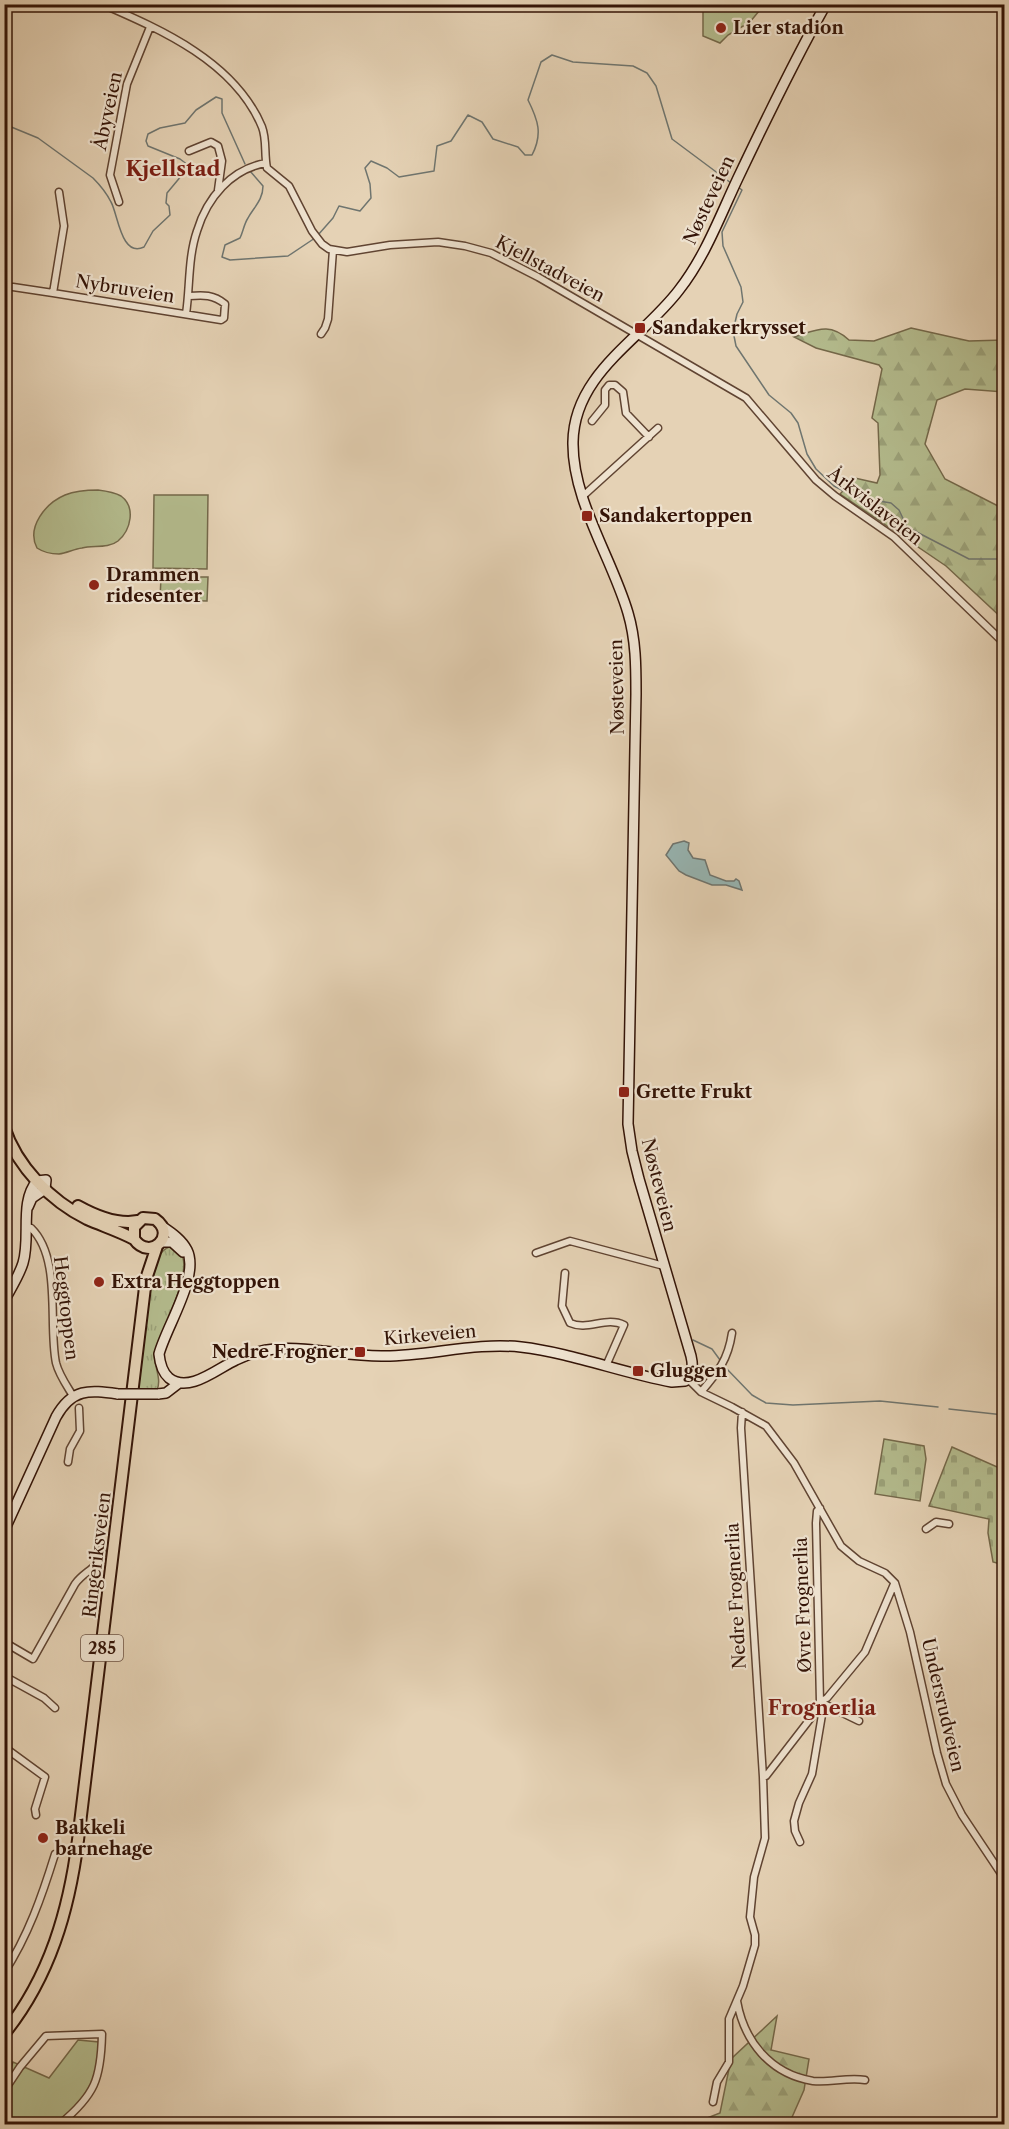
<svg xmlns="http://www.w3.org/2000/svg" width="1009" height="2129" font-family="'Libre Caslon Text',serif">
  <style>
    .grass { fill: url(#grass-tufts); stroke: #74684a; stroke-width: 1.5 }
    .forest { fill: url(#forest-firs); stroke: #74684a; stroke-width: 1.5 }
    .cemetery { fill: url(#cemetery-stones); stroke: #74684a; stroke-width: 1.5 }
    .park { fill: #b4bc8e; stroke: #74684a; stroke-width: 1.5 }
    .water { fill: #97b6b4; stroke: #6f756f; stroke-width: 1.5 }
    .lines { fill: none; stroke-linecap: round; stroke-linejoin: round }
    .stream { stroke: #6f756f; stroke-width: 1.5 }
    .street-casing { stroke: #604432; stroke-width: 9 }
    .secondary-casing { stroke: #341407; stroke-width: 12 }
    .primary-casing { stroke: #341407; stroke-width: 14 }
    .street { stroke: #eee2cf; stroke-width: 6 }
    .secondary { stroke: #eee2cf; stroke-width: 9 }
    .primary { stroke: #e5d2b5; stroke-width: 10 }
    .secondary-bridge-casing { stroke: #341407; stroke-width: 12; stroke-linecap: butt }
    .secondary-bridge { stroke: #eee2cf; stroke-width: 9 }
    .poi-dot { fill: #8f2418; stroke: #eee2cf; stroke-width: 2 }
    .labels { text-anchor: middle; dominant-baseline: central; stroke-width: 4.5; stroke-linejoin: round; paint-order: stroke }
    .shield { fill: #eee2cf; stroke: #6c5243; stroke-width: 1.5 }
    .shield-label { font-size: 16px; font-weight: bold; fill: #341407 }
    .poi-label { font-size: 18px; font-weight: bold; fill: #341407; stroke: #eee2cf; text-anchor: start }
    .street-label { font-size: 18px; fill: #341407; stroke: #eee2cf }
    .neighbourhood-label { font-size: 20px; font-weight: bold; fill: #7a1f14; stroke: #eee2cf }
    .quarter-label { font-size: 21px; font-weight: bold; fill: #7a1f14; stroke: #eee2cf }
  </style>
  <defs>
    <pattern id="grass-tufts" width="24" height="20" patternUnits="userSpaceOnUse" patternTransform="scale(1.5)"><rect width="24" height="20" fill="#b4bc8e"/><path d="M3 7l-1-3M5 7V3M7 7l1-3M15 17l-1-3M17 17v-4M19 17l1-3" fill="none" stroke="#9ba179"/></pattern>
    <pattern id="forest-firs" width="22" height="20" patternUnits="userSpaceOnUse" patternTransform="scale(1.5)"><rect width="22" height="20" fill="#b4bc8e"/><path d="M5 1l3.5 6h-7zM16 11l3.5 6h-7z" fill="#9ba179"/></pattern>
    <pattern id="cemetery-stones" width="16" height="16" patternUnits="userSpaceOnUse" patternTransform="scale(1.5)"><rect width="16" height="16" fill="#b4bc8e"/><path d="M2 7V4a2 2 0 0 1 4 0v3zM10 15v-3a2 2 0 0 1 4 0v3z" fill="#9ba179"/></pattern>
  </defs>
  <rect width="100%" height="100%" fill="#e5d2b5"/>
  <filter id="stains"><feTurbulence type="fractalNoise" baseFrequency=".00333" numOctaves="4"/><feColorMatrix values="0 0 0 0 .2 0 0 0 0 .09 0 0 0 0 .02 0 0 0 .5 -.17"/></filter>
  <radialGradient id="worn" r=".72"><stop offset=".6" stop-color="#630" stop-opacity="0"/><stop offset="1" stop-color="#630" stop-opacity=".3"/></radialGradient>
  <path class="grass" d="M169,1247C175,1249 181,1252 183,1258C189,1278 162,1332 154,1353C154,1366 162,1379 157,1390L138,1392L152,1273C156,1262 158,1252 169,1247Z"/>
  <path class="forest" d="M911,328L969,341L1004,340V392L965,389L937,400L925,444L945,479L1004,509V620L946,566L840,494L855,478L877,483L880,475L878,423L872,418L882,369L879,365L816,348L794,337C817,330 829,322 849,340L874,341Z
    M777,2016L771,2050L809,2059L804,2090L789,2124H692L720,2113L731,2059Z"/>
  <path class="cemetery" d="M884,1439L924,1446L926,1459L920,1501L875,1494Z
    M952,1447L1004,1470V1565L993,1562L988,1533L989,1519L929,1506Z"/>
  <path class="park" d="M703,5V4L764,5L750,22L728,35L720,43L703,36Z
    M98,490C106,491 114,492 121,496C136,507 131,530 118,541C108,549 93,545 82,548C74,549 67,553 59,554C51,554 43,552 37,548C26,527 46,503 65,495C75,491 87,490 98,490Z
    M154,495H208L207,569L153,568Z
    M161,577H208L207,601L160,600Z
    M78,2040L99,2042L96,2074L80,2104L54,2124H5V2086L13,2062L49,2078Z"/>
  <path class="water" d="M684,841L689,843L688,850L693,858L705,860L710,875L726,881H734L736,879L739,881L742,890L726,885H712L686,875L679,871L666,855L673,844Z"/>
  <g class="lines">
    <path class="stream" d="M4,124L38,138L93,178C100,185 106,192 111,202C118,214 121,258 144,247L153,231L170,215L169,206L166,203L167,193L187,169L188,165L180,159L148,146L146,141L148,134L160,128L185,123L196,110L216,97L222,99V113L245,164
      M250,171L263,186C263,200 254,207 248,218C244,224 243,232 240,238L225,245L222,257L230,260L288,256L315,238
      M738,187L742,190L722,232L723,246L741,287L743,302L737,314L733,331L736,346L769,395L791,413L798,423L807,454L816,469L834,486L855,497L891,503L899,510L907,527L969,559H1004
      M318,235L333,218L339,206L360,211L371,198L370,184L365,168L371,161L387,168L399,177L434,171L437,146L451,141L468,115L482,122L493,139L518,147L525,155H532C543,134 538,120 528,100L541,62L552,55L573,62L633,66L647,73L656,86L672,139L731,183
      M693,1340L712,1349L720,1360
      M725,1367L752,1395L766,1403L793,1405L880,1401L938,1407
      M949,1409L1004,1415"/>
    <g class="street-casing">
      <path id="street" d="M102,4C162,30 235,62 262,127C267,140 264,154 267,168L289,186L312,231L322,244L329,249L347,252L390,245L438,242L465,246L491,253L538,277L746,398L816,480L835,496L894,537L1004,643
        M189,151L211,142L218,146L222,161L218,190
        M59,192L64,226L53,293L221,320L224,318L225,304C213,294 203,295 188,296
        M119,202L110,175L127,84L150,27
        M13,287L53,293
        M186,314C190,287 188,257 197,231C207,198 231,169 266,163
        M321,334L325,328L328,319L333,250
        M592,421L605,405V390L609,385H615L623,392L626,413L649,437
        M583,496L658,428
        M27,1227L31,1228C62,1258 48,1325 56,1363C59,1375 67,1386 73,1396
        M536,1253L570,1241L664,1266
        M565,1273L562,1306L570,1323C588,1331 606,1316 624,1325L606,1366
        M688,1379L701,1392L732,1407L766,1426L794,1463L841,1546L859,1561L885,1573L895,1583L910,1632L937,1753L946,1784L962,1815L1004,1878
        M701,1392C718,1372 728,1360 732,1333
        M742,1412L741,1428L763,1777
        M68,1462L70,1449L80,1431L79,1408
        M820,1508L817,1511L816,1523L820,1702L859,1721
        M926,1529L936,1522L949,1524
        M4,1642L33,1659L75,1584C84,1571 98,1569 102,1553L101,1550
        M4,1676L44,1698L55,1708
        M4,1747L45,1777L35,1809L36,1815
        M800,1842L795,1831L794,1821L799,1803L812,1774L824,1703
        M4,1973C28,1936 42,1896 55,1854
        M737,2001C744,2041 770,2074 813,2081C830,2083 847,2077 865,2080
        M4,2091L20,2067L46,2036L102,2034C101,2079 95,2095 60,2124
        M713,2102L717,2082L729,2062V2019L743,1986L755,1945V1935L750,1917L754,1877L765,1838L763,1777L766,1776L817,1710L820,1702L827,1698L865,1652L894,1584"/>
    </g>
    <g class="secondary-casing">
      <path id="secondary" d="M163,1227C172,1233 182,1240 187,1250C200,1276 166,1327 159,1354C160,1364 162,1372 169,1378C189,1394 218,1368 236,1360C248,1354 262,1350 275,1349C312,1346 348,1357 385,1356C430,1356 475,1342 521,1347C572,1353 622,1373 672,1382L685,1381C694,1374 693,1365 691,1356L639,1179L632,1151L628,1124L636,694C636,667 636,640 628,613C612,558 572,500 573,442C574,373 642,339 679,290C705,257 720,216 738,178C766,119 794,61 826,4
        M161,1242H172L183,1252
        M4,1301C11,1288 19,1276 23,1263C31,1237 19,1202 37,1181L46,1180L45,1189L32,1198L28,1207
        M158,1394L166,1393L179,1383
        M4,1456L6,1480L4,1502
        M4,1531L56,1417C72,1388 89,1390 118,1394"/>
    </g>
    <g class="primary-casing">
      <path id="primary" d="M4,1127C17,1167 51,1201 87,1219C103,1226 119,1231 134,1239C150,1262 178,1235 155,1219L143,1218L134,1227V1239
        M78,1206C96,1216 117,1225 138,1221
        M4,2034C50,1977 69,1910 78,1840L146,1279L157,1246"/>
    </g>
    <use href="#street" class="street"/>
    <use href="#secondary" class="secondary"/>
    <use href="#primary" class="primary"/>
    <g class="secondary-bridge-casing">
      <path id="secondary-bridge" d="M118,1394H158"/>
    </g>
    <use href="#secondary-bridge" class="secondary-bridge"/>
  </g>
  <g class="poi-dot">
    <circle cx="721" cy="28" r="6"/>
    <rect x="634" y="322" width="12" height="12" rx="3"/>
    <rect x="581" y="510" width="12" height="12" rx="3"/>
    <circle cx="94" cy="585" r="6"/>
    <rect x="618" y="1086" width="12" height="12" rx="3"/>
    <circle cx="99" cy="1282" r="6"/>
    <rect x="354" y="1346" width="12" height="12" rx="3"/>
    <rect x="632" y="1365" width="12" height="12" rx="3"/>
    <circle cx="43" cy="1838" r="6"/>
  </g>
  <g class="labels">
    <rect class="shield" x="81" y="1635" width="42" height="26" rx="4.5"/>
    <g class="shield-label">
      <text x="102" y="1648">285</text>
    </g>
    <g class="poi-label">
      <text x="733" y="28">Lier stadion</text>
      <text x="652" y="328">Sandakerkrysset</text>
      <text x="599" y="516">Sandakertoppen</text>
      <text x="106" y="575">Drammen<tspan x="106" dy="21">ridesenter</tspan></text>
      <text x="636" y="1092">Grette Frukt</text>
      <text x="111" y="1282">Extra Heggtoppen</text>
      <text x="348" y="1352" text-anchor="end">Nedre Frogner</text>
      <text x="650" y="1371">Gluggen</text>
      <text x="55" y="1828">Bakkeli<tspan x="55" dy="21">barnehage</tspan></text>
    </g>
    <g class="street-label">
      <text transform="translate(108 111) rotate(-78)">Åbyveien</text>
      <text transform="translate(709 200) rotate(-65)">Nøsteveien</text>
      <text transform="translate(550 269) rotate(28)">Kjellstadveien</text>
      <text transform="translate(125 289) rotate(9)">Nybruveien</text>
      <text transform="translate(875 506) rotate(38)">Årkvislaveien</text>
      <text transform="translate(617 687) rotate(-91)">Nøsteveien</text>
      <text transform="translate(659 1185) rotate(76)">Nøsteveien</text>
      <text transform="translate(66 1308) rotate(83)">Heggtoppen</text>
      <text transform="translate(430 1335) rotate(-5)">Kirkeveien</text>
      <text transform="translate(97 1555) rotate(-83)">Ringeriksveien</text>
      <text transform="translate(736 1596) rotate(-93)">Nedre Frognerlia</text>
      <text transform="translate(803 1605) rotate(-92)">Øvre Frognerlia</text>
      <text transform="translate(943 1705) rotate(77)">Undersrudveien</text>
    </g>
    <g class="neighbourhood-label">
      <text x="822" y="1708">Frognerlia</text>
    </g>
    <g class="quarter-label">
      <text x="173" y="168">Kjellstad</text>
    </g>
  </g>
  <rect width="1009" height="2129" fill="none" stroke="#e5d2b5" stroke-width="24"/>
  <rect x="6" y="6" width="997" height="2117" fill="none" stroke="#341407" stroke-width="3"/>
  <rect x="12" y="12" width="985" height="2105" fill="none" stroke="#341407" stroke-width="1.5"/>
  <rect width="100%" height="100%" filter="url(#stains)"/>
  <rect width="100%" height="100%" fill="url(#worn)"/>
</svg>
